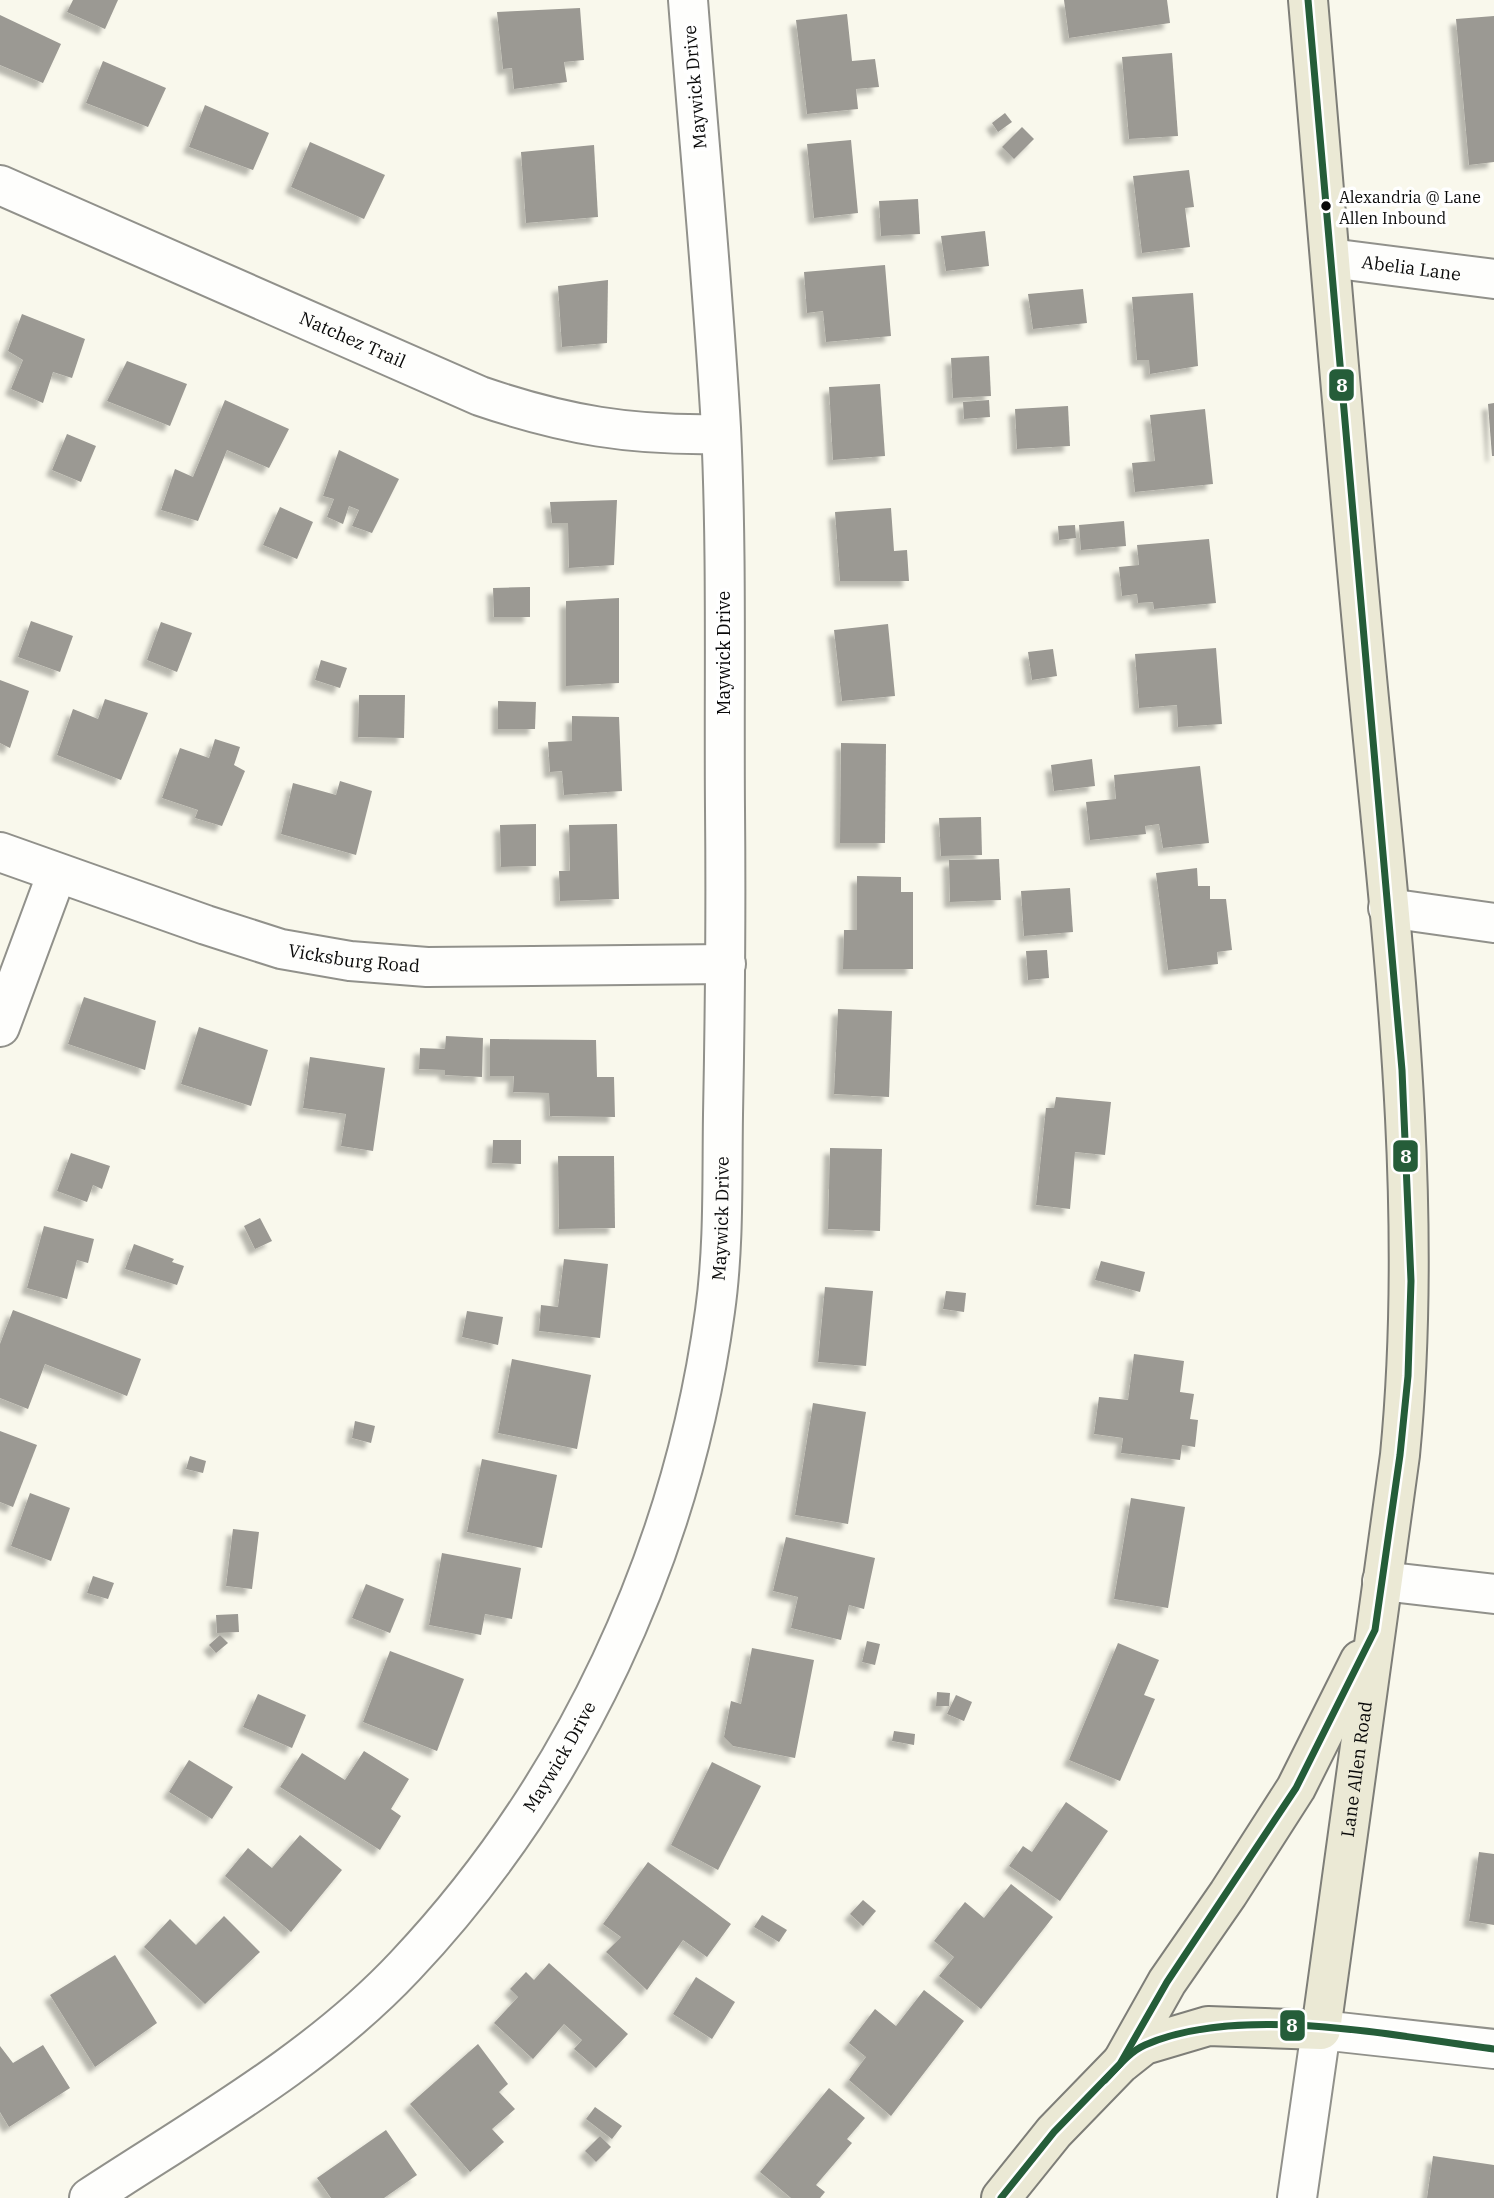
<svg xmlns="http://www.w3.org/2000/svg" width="1494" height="2198" font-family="'IBM Plex Serif',serif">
<defs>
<filter id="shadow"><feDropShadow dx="-6" dy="6" stdDeviation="2" flood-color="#0004"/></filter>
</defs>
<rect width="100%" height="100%" fill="#f9f8ec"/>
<g fill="#9b9993" filter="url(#shadow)">
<path d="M73,0H118L105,29L67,12Z"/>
<path d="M1064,0H1167L1170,23L1069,38Z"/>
<path d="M580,8L584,60L564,62L567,82L514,89L512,68L503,69L497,12Z"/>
<path d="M847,14L852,61L875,59L879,87L856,89L858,109L807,114L796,20Z"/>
<path d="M0,15L61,44L43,83L0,65Z"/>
<path d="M1494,16V162L1469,165L1456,19Z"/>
<path d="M1172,53L1178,136L1129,139L1122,57Z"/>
<path d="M103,61L166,88L148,127L86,103Z"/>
<path d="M205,105L269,133L253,170L189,147Z"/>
<path d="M1005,113L1012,122L998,132L992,123Z"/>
<path d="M1022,127L1034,139L1014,159L1002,147Z"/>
<path d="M851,140L858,213L814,218L807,144Z"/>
<path d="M310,142L385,175L364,219L291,187Z"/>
<path d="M594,145L598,217L526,223L521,152Z"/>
<path d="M1189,170L1194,207L1185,208L1190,247L1142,253L1133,176Z"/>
<path d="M918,199L920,234L881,236L879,201Z"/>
<path d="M985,231L989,266L946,271L941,236Z"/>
<path d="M885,265L891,336L826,342L823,311L807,313L804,272Z"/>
<path d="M608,280L607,343L562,347L558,286Z"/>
<path d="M1083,289L1087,323L1033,329L1028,294Z"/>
<path d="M1193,293L1198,366L1150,374L1149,360H1137L1132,297Z"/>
<path d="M22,314L85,339L72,378L53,372L43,403L11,389L23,360L8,351Z"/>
<path d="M989,356L991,396L953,398L951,358Z"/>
<path d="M127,361L187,384L170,426L107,401Z"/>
<path d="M880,384L885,456L833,460L829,387Z"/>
<path d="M225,400L289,429L269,468L227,450L198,521L161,510L175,469L193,477Z"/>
<path d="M989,400L990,417L964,419L963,402Z"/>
<path d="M1494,403V456H1492L1488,404Z"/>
<path d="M1068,406L1070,446L1017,449L1015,409Z"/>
<path d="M1205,409L1213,484L1135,492L1132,463L1155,461L1150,415Z"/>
<path d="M67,434L96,446L81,482L52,470Z"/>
<path d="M339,450L399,479L372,533L352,526L359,510L349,506L343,524L327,517L334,499L323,496Z"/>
<path d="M617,500L614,565L569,568L568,523H552L550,502Z"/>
<path d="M280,507L313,522L297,559L263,545Z"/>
<path d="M891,508L894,551L907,550L909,581H840L835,512Z"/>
<path d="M1124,521L1126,546L1081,550L1079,525Z"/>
<path d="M1075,525L1076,538L1059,540L1058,526Z"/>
<path d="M1209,539L1216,603L1154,609L1153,602L1138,603L1137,594L1122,596L1119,567L1139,565L1137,545Z"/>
<path d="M530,587V617H494L493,588Z"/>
<path d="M619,598V683L566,686V601Z"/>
<path d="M31,621L73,636L60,672L18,657Z"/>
<path d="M161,622L192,633L177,672L147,660Z"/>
<path d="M888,624L895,696L842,701L834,630Z"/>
<path d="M1216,648L1222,724L1178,727L1177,705L1139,708L1135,654Z"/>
<path d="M1053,649L1057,676L1032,680L1028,652Z"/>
<path d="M321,660L347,668L340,688L315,680Z"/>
<path d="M0,680L29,691L10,748L0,743Z"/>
<path d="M359,695H405L404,738L358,737Z"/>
<path d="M105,699L148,713L121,780L57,755L73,709L98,719Z"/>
<path d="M498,701L536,702L535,729H498Z"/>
<path d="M572,716L619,717L622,791L564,795L562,771L550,772L548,742L572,741Z"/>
<path d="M215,739L240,747L234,765L245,771L222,826L195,818L198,810L162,798L180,748L209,758Z"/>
<path d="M841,743L886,744L885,843H840Z"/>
<path d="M1092,759L1095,786L1054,791L1051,765Z"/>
<path d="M1200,766L1209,843L1163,848L1159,824L1145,826L1146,834L1090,840L1086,802L1116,799L1114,775Z"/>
<path d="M340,781L372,791L356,855L281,834L293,783L336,795Z"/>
<path d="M981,817L982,855L941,856L939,818Z"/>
<path d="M536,824V866L501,867L500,825Z"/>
<path d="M617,824L619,899L560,901L559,871H570L569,825Z"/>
<path d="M999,859L1001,900L950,902L949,860Z"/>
<path d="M1197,868L1198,886H1210V899H1226L1232,950L1217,952L1218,964L1168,970L1156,873Z"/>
<path d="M857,876L901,877V892H913V969H843L844,930H857Z"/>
<path d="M1070,888L1073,932L1024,936L1021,891Z"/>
<path d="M1047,950L1049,978L1028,980L1026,951Z"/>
<path d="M84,997L156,1021L145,1070L68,1044Z"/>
<path d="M838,1009L892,1011L889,1097L834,1094Z"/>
<path d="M199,1027L268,1050L251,1106L181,1084Z"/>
<path d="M446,1036L483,1038L482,1077L445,1075V1070L419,1069L420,1048L445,1049Z"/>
<path d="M490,1039L596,1040L597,1077H614L615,1117L550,1116L549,1093L513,1092L514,1076H490Z"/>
<path d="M310,1057L385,1068L373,1151L341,1146L346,1114L303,1108Z"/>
<path d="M1056,1097L1111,1102L1105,1155L1075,1152L1070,1209L1036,1205L1046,1108H1054Z"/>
<path d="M493,1140H521V1164L492,1163Z"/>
<path d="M830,1148L882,1149L880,1231L828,1229Z"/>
<path d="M71,1153L110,1166L102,1189L93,1185L87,1202L57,1191Z"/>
<path d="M558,1156H614L615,1228L559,1229Z"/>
<path d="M260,1218L272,1241L255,1249L244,1226Z"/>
<path d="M44,1226L94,1239L88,1263L77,1260L67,1299L27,1288Z"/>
<path d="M134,1244L174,1259L172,1262L184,1266L177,1285L125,1269Z"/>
<path d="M564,1259L608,1264L600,1338L539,1331L541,1305L558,1307Z"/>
<path d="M1101,1261L1145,1272L1140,1292L1095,1280Z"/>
<path d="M825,1287L873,1291L866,1366L818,1362Z"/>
<path d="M946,1291L966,1293L964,1312L943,1309Z"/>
<path d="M13,1310L141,1359L127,1396L45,1364L28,1409L0,1398V1344Z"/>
<path d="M467,1311L503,1317L498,1345L462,1337Z"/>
<path d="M1134,1354L1184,1361L1180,1392L1194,1394L1190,1419L1198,1420L1195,1447L1182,1445L1180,1460L1121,1453L1123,1438L1094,1434L1099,1397L1128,1400Z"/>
<path d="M512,1359L591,1375L577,1449L498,1433Z"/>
<path d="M813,1403L866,1412L848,1524L795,1515Z"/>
<path d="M355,1421L375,1426L371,1443L352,1438Z"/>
<path d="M0,1431L37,1445L13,1507L0,1502Z"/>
<path d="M190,1456L206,1461L203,1473L186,1469Z"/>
<path d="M482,1459L557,1475L542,1548L467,1532Z"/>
<path d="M30,1493L70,1508L51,1561L11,1546Z"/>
<path d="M1131,1498L1185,1507L1168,1608L1114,1599Z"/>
<path d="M233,1529L259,1532L252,1589L226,1586Z"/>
<path d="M786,1537L875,1558L864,1609L849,1605L841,1640L791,1628L798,1597L773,1591Z"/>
<path d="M442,1553L521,1568L512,1619L485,1614L481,1635L429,1625Z"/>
<path d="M93,1576L114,1583L108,1599L87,1593Z"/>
<path d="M366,1584L404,1599L390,1633L352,1618Z"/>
<path d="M238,1614L239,1632L217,1633L216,1615Z"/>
<path d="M220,1635L228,1643L216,1653L209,1645Z"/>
<path d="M867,1641L880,1644L875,1665L862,1662Z"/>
<path d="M1118,1643L1159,1660L1144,1695L1155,1699L1120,1781L1069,1760Z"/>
<path d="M752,1648L814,1660L795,1758L733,1746L724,1737L731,1701L741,1704Z"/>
<path d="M390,1651L464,1679L437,1751L363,1722Z"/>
<path d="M937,1692L950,1693L949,1706H936Z"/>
<path d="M258,1694L306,1715L292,1748L243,1727Z"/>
<path d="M956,1695L972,1702L964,1721L947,1714Z"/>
<path d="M894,1731L915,1734L914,1745L892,1741Z"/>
<path d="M364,1751L409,1779L391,1809L401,1816L380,1850L280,1787L302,1753L345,1780Z"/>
<path d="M189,1760L233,1787L212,1819L169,1792Z"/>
<path d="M712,1762L761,1786L718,1870L671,1845Z"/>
<path d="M1066,1802L1108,1831L1060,1901L1009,1866L1023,1846L1032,1852Z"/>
<path d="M300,1835L342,1870L291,1932L225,1876L248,1848L272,1868Z"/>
<path d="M1479,1852L1494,1854V1925L1469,1921Z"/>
<path d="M648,1862L731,1924L707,1957L683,1940L647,1990L606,1952L621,1937L603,1924Z"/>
<path d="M1011,1884L1053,1917L981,2009L939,1976L954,1957L934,1941L965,1902L984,1918Z"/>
<path d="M863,1900L876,1911L863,1926L850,1914Z"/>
<path d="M762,1915L787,1930L779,1942L754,1927Z"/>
<path d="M224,1916L260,1952L205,2004L144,1947L170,1919L196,1945Z"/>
<path d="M115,1955L157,2023L95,2067L50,1995Z"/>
<path d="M549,1963L628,2034L596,2068L574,2049L582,2040L564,2024L533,2059L494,2023L518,1997L510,1989L526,1972L534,1980Z"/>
<path d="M696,1977L735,2002L712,2039L673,2014Z"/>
<path d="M924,1990L964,2021L891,2116L849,2080L866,2057L849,2043L875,2009L896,2026Z"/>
<path d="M478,2044L508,2084L499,2092L515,2109L492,2129L504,2142L470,2172L410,2104Z"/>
<path d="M43,2045L70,2088L9,2127L0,2112V2046L13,2063Z"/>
<path d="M829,2088L865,2118L847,2139L852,2143L816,2185L825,2192L820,2198H791L760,2172Z"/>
<path d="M595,2107L622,2126L612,2139L586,2119Z"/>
<path d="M386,2130L417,2175L384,2198H331L317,2178Z"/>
<path d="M600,2136L611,2147L596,2162L585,2151Z"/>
<path d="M1433,2156L1494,2165V2198H1427Z"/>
</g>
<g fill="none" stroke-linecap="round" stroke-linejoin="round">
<g stroke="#91918b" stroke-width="42">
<g id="minor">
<path id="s1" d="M0,185L480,396C565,425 631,436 721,434"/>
<path id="s2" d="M1330,258L1494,279"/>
<path id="s3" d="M0,852L206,925L281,949L350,961L427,967L726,964"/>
<path d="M1388,908L1494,923"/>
<path d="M0,1027L57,873"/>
<path d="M1382,1581L1494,1594"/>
<path id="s4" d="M89,2198C197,2127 316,2061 405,1966C573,1788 682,1554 715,1311C724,1247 722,1180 723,1115C725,1013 726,911 725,809C724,682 727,555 721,428C713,285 699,143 688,0"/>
<path d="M1297,2198L1321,2030L1494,2049"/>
</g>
</g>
<g stroke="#7e7e78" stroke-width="42">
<g id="major">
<path d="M1122,2062L1167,1982L1228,1894L1296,1788L1360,1660"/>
<path id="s5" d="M1001,2198L1054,2132L1120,2064L1144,2045L1208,2026L1321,2030L1400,1455C1424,1207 1394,956 1370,709C1347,473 1328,236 1308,0"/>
</g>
</g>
<use href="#minor" stroke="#fefefc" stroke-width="38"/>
<use href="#major" stroke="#ebe9d5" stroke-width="38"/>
<g stroke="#fff" stroke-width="12">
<g id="bus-1">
<path d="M1105,2080C1117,2068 1129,2052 1145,2045C1240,2003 1393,2036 1494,2049"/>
<path d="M1001,2198L1054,2132L1120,2064L1167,1982L1296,1788L1375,1630L1400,1455L1408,1376L1411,1281L1402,1070L1308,0"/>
</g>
</g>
<use href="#bus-1" stroke="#255d39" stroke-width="7"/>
</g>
<circle fill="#090909" stroke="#fff" stroke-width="2.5" cx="1326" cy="206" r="6"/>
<g text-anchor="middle" stroke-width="7" stroke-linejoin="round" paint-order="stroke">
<g font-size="16" fill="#090909" stroke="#fff" text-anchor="start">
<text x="1339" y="203">Alexandria @ Lane<tspan x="1339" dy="21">Allen Inbound</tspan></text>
</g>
<g font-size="18" fill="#090909" stroke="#fff">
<text transform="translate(695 87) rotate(-95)" y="6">Maywick Drive</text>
<text dy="6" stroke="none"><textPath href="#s2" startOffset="82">Abelia Lane</textPath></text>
<text dy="6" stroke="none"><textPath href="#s1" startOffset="385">Natchez Trail</textPath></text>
<text transform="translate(724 653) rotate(-90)" y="6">Maywick Drive</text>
<text dy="6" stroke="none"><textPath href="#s3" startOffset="371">Vicksburg Road</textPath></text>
<text dy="6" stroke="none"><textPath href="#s4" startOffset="1222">Maywick Drive</textPath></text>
<text dy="6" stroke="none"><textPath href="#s4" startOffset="654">Maywick Drive</textPath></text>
<text dy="6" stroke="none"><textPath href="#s5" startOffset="653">Lane Allen Road</textPath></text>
</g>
</g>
<g stroke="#fff" stroke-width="2.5">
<rect x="1328" y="368" width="27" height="34" rx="7" fill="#255d39"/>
<rect x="1392" y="1139" width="27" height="34" rx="7" fill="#255d39"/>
<rect x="1279" y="2009" width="27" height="33" rx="7" fill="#255d39"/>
</g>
<g font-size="19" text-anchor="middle" font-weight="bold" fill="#fff">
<text x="1342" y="392">8</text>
<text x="1406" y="1163">8</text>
<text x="1292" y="2032">8</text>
</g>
</svg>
